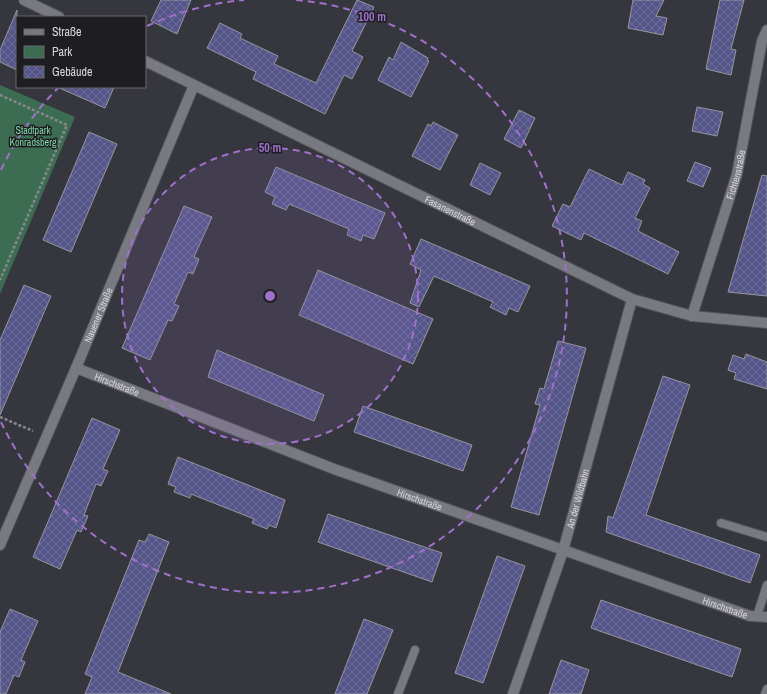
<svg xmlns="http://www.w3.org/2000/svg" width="767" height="694" font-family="'Archivo Narrow',sans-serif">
<defs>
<pattern id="building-cross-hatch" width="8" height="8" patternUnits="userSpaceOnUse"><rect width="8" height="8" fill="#555589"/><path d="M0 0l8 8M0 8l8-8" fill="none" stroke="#6d6d99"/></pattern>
</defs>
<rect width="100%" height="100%" fill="#36363e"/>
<path fill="#3c6c51" d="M0,85L75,117L0,294Z"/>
<g fill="url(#building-cross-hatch)" stroke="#95969f">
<path d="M161,0H191L177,34L151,21Z"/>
<path d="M357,0L374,7L352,51L363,57L352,79L344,75L325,114L253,79L256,72L207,48L220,23L242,34L240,38L278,56L274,64L316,83Z"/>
<path d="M633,0H664L656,16L667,18L663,35L628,28Z"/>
<path d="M720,0H744L731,49L736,50L731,75L706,69Z"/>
<path d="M17,10V70L0,62V50Z"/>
<path d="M401,42L428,58L427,60L429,61L411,97L378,80L389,57L393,60Z"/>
<path d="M57,87H114L105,108Z"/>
<path d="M697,107L723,112L717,136L692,131Z"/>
<path d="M519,110L535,118L521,148L504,139Z"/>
<path d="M433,122L458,135L440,170L412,156L428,124L431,126Z"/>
<path d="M89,132L117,144L71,252L43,240Z"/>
<path d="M695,162L711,168L703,187L687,181Z"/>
<path d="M480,163L501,173L490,195L470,185Z"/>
<path d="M276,167L385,213L374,239L363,235L361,241L347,235L349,229L289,204L286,210L272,204L275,197L265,192Z"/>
<path d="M589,169L622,185L628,172L645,180L643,184L650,188L635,218L642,221L638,231L679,252L668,274L584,233L581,240L552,226L563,204L570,207Z"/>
<path d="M762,175L767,176V296L728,292Z"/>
<path d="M184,206L212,217L194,257L199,259L193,274L188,272L174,304L179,306L172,321L168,320L150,360L122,348Z"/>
<path d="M421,239L530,286L518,312L509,308L506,315L490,307L493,302L434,276L419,307L410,303L421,270L410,264Z"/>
<path d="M318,270L433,319L413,364L299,315Z"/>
<path d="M24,285L51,296L0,415V340Z"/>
<path d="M558,341L586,348L539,515L511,507L540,405L535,404L540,388L544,389Z"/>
<path d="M217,350L324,395L314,421L208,377Z"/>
<path d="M746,354L767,362V389L734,379L736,373L728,370L733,355L744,359Z"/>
<path d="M663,376L690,385L646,515L760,555L750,583L606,532L608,516L613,518Z"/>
<path d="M363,406L472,445L463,471L354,432Z"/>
<path d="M92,418L120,430L103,469L108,471L101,486L96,484L84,515L88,516L81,532L77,530L60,569L33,557Z"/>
<path d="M178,457L285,500L276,528L269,525L267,529L252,523L254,519L191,494L190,498L174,492L176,487L168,484Z"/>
<path d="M328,514L442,553L432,582L318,542Z"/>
<path d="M149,534L169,542L118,672L171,694H85L92,677L85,674L139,540L145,542Z"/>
<path d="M497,556L525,566L483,683L455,673Z"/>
<path d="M601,600L741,649L732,677L591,628Z"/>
<path d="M10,609L38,621L21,660L25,662L19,677L14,675L6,694H0V632Z"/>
<path d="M364,619L393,630L367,694H335Z"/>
<path d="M561,660L589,670L581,694H549Z"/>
</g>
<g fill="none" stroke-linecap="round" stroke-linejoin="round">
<g stroke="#515258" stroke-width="10">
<g id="service">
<path d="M721,523L767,537"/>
<path d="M757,616L767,585"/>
<path d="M398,694L415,650"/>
<path d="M765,694L767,689"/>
</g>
</g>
<g stroke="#515258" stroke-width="12">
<g id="minor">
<path d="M24,0L59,17"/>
<path id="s1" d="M145,61L632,299L692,316L767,323"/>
<path id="s2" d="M692,316L737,174L762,41L767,30"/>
<path id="s3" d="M76,368L334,469L750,616L767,617"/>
<path id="s4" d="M0,545L76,368L194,85"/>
<path id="s5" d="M513,694L563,551L632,299"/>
</g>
</g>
<g stroke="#88898f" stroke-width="2.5" stroke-dasharray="3 2" stroke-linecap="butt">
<path d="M0,95L67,125L0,280"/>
<path d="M0,417L33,431"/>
</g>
<use href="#service" stroke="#797982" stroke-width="8"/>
<use href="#minor" stroke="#797982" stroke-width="10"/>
</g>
<circle cx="270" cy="296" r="148" fill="#a071cb" fill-opacity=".12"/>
<g fill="none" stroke="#a071cb" stroke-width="2" stroke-dasharray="7 5">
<circle cx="270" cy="296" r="148"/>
<path d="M1 170A297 297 0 0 1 58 88M147 26A297 297 0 0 1 244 0M296 0A297 297 0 1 1 1 422"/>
</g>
<g text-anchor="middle" stroke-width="3" stroke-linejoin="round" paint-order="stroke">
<g font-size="10" fill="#7ed7a5" stroke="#1e1e22">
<text x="33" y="134">Stadtpark<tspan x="33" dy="12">Konradsberg</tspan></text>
</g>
<g font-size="10" fill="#d7d8dc" stroke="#1e1e22">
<text dy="4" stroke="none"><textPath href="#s2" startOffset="148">Fichtenstraße</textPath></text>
<text dy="4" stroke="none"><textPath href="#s1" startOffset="340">Fasanenstraße</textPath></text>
<text dy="4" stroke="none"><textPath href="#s4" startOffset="250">Nauener Straße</textPath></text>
<text dy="4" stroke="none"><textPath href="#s3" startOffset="44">Hirschstraße</textPath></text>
<text dy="4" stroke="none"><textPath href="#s5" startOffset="206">An der Wildbahn</textPath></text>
<text dy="4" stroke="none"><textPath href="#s3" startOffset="368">Hirschstraße</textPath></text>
<text dy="4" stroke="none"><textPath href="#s3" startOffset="692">Hirschstraße</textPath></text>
</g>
</g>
<circle cx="270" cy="296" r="6" fill="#a071cb" stroke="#1e1e22" stroke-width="2"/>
<g font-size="12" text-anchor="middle" font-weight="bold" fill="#a071cb" stroke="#1e1e22" stroke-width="3" stroke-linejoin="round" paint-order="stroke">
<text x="372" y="21">100 m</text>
<text x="270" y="152">50 m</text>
</g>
<rect x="16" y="16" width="130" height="72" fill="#1e1e22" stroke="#68686c"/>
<rect x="24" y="29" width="20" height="6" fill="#797982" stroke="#68686c"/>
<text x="52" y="36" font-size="12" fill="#d7d8dc">Straße</text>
<rect x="24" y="46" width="20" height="12" fill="#3c6c51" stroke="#68686c"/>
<text x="52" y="56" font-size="12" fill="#d7d8dc">Park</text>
<rect x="24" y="66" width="20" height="12" fill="url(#building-cross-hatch)" stroke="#68686c"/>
<text x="52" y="76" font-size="12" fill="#d7d8dc">Gebäude</text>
</svg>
